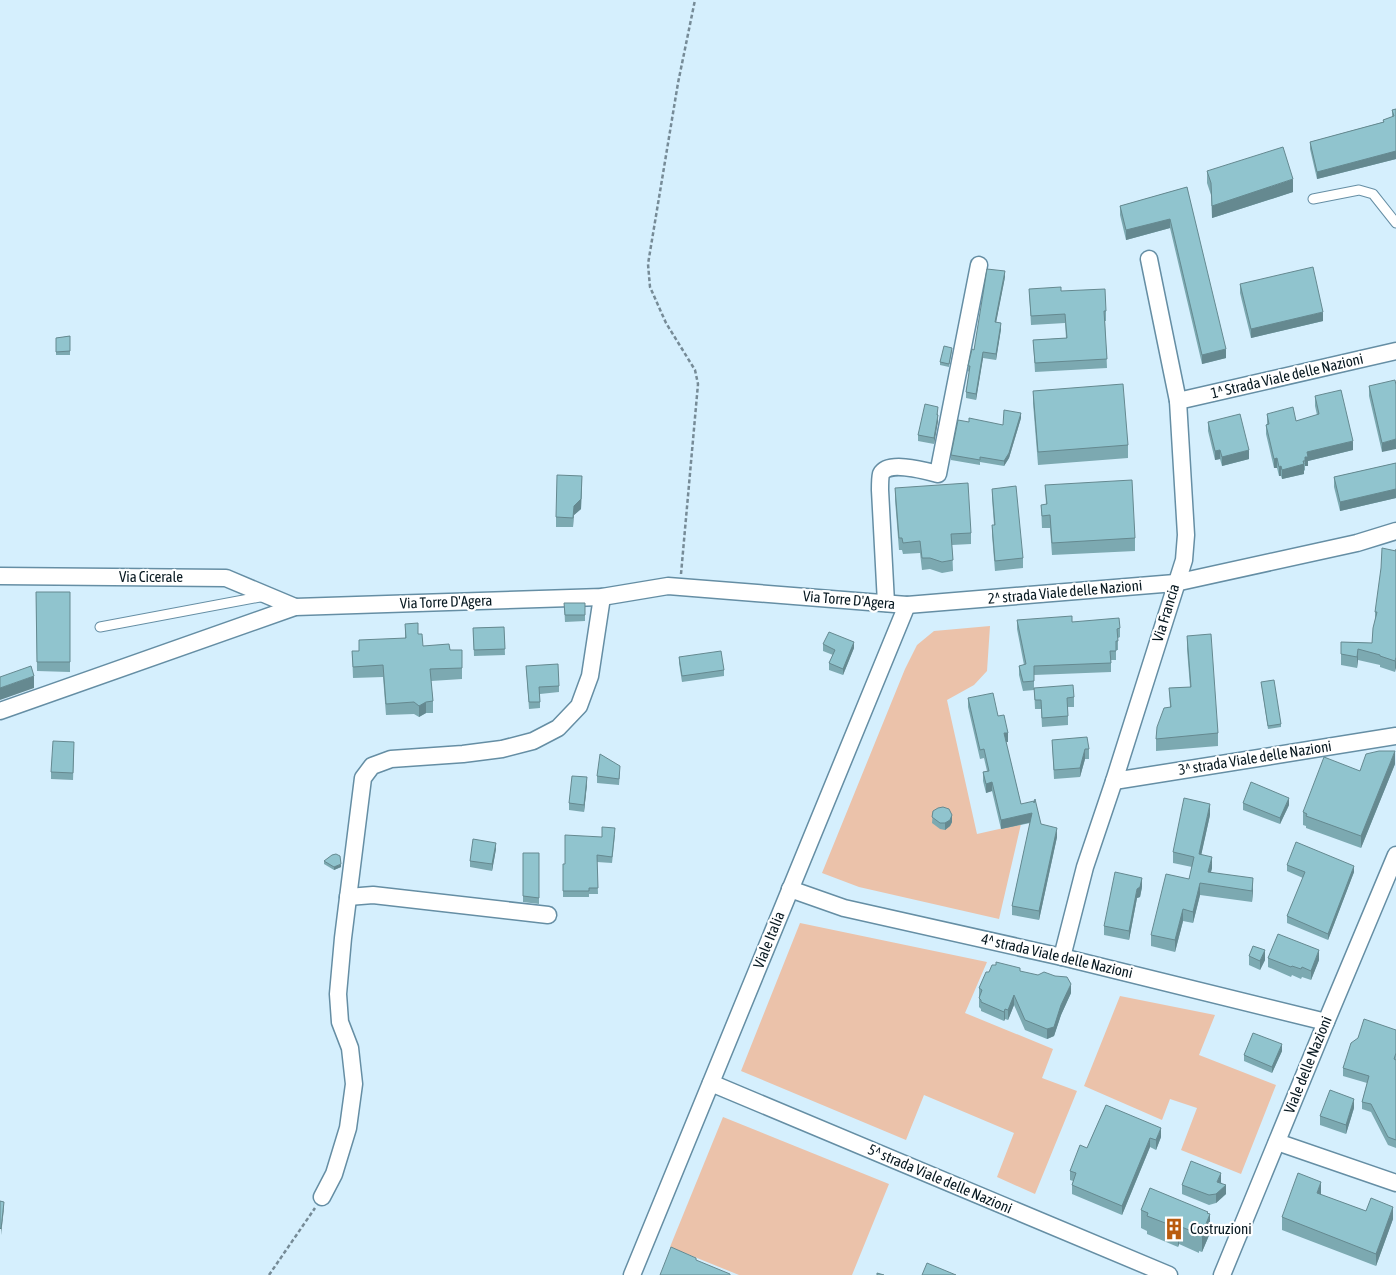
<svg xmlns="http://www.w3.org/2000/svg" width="1396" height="1275" font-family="'Asap Condensed',sans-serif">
<rect width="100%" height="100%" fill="#d5effd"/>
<g fill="#ebc2aa">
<path d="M990,626L987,671L974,685L947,700L977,834L1021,824L999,919L859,887L822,873L905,669L917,645L934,631Z"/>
<path d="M800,923L987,962L965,1013L1053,1049L1042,1078L1077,1091L1035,1194L997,1177L1014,1133L924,1095L906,1140L741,1071Z"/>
<path d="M1120,996L1215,1015L1199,1055L1276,1085L1241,1174L1181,1150L1197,1108L1170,1099L1162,1120L1084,1086Z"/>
<path d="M723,1117L889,1184L852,1275H739L670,1247Z"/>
</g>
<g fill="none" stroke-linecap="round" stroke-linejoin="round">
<g stroke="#658ea4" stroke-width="11">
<g id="service">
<path d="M1313,199L1359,190L1373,194L1396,223"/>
<path d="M100,627L265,596"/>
</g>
</g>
<g stroke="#658ea4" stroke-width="19">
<g id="minor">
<path d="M1178,401L1396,351"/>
<path d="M0,576L226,578L295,607"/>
<path d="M886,603L880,490C880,485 880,478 881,474C888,460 926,471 938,474L979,265"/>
<path d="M0,711L295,607L602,597L668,586L907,605L1175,583L1357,543L1396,531"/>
<path d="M1114,781L1396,736"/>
<path d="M790,889L844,908L1062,957L1326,1022"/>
<path d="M348,897L373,895L548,915"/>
<path d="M1062,957L1085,867L1114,781L1184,560L1186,535L1178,401L1149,259"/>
<path d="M711,1083L1169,1275"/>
<path d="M1277,1142L1396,1183"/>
<path d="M322,1197L334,1174L348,1128L354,1084L350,1048L340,1022L338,994L343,938L363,778L372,766L391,759L463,754L502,749L533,741L558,728L579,706L590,676L602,597"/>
<path d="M632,1275L907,605"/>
<path d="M1222,1275L1326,1022L1396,855"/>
</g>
</g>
<g stroke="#768b97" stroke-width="2.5" stroke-dasharray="4 2.5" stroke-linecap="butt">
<path d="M681,574L698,384L695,370L666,323L650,287L648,264L678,83L695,0"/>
<path d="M269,1275L315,1208"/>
</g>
<use href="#service" stroke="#fff" stroke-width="9"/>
<use href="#minor" stroke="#fff" stroke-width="16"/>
</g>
<g fill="#7ca9b1">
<path d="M1396,109V159L1317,179L1310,149V142L1383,122V120L1392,117V110Z"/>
<path d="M1207,171L1293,192L1212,218L1211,195L1207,183Z"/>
<path d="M1187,187L1226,358L1202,364L1170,228L1126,240L1120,215V206Z"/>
<path d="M1005,277L996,322L1001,329L996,360L983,358L976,400L966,398V392L969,372L968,371V366L974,350Z"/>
<path d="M1240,284L1323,321L1251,338L1240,293Z"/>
<path d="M1029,289L1061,291L1106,311V321H1105L1107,368L1035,372L1033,340L1066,338L1065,323L1031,325Z"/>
<path d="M70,336V355H56V338Z"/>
<path d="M952,351L949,367L940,365V362Z"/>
<path d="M1396,385L1382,452L1369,396V386Z"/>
<path d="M1033,391L1128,445V458L1038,465L1033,403Z"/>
<path d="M1315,396L1353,450L1308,461V466H1305V470L1304,471V474L1282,479L1281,476H1279L1277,468H1274L1266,434V425L1267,424V414L1296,421L1317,415L1315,406Z"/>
<path d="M938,413V421L934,444L918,441V435Z"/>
<path d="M1021,418L1009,458L1004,466L980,462V465L951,460V455L969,422L1003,425Z"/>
<path d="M1208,422L1249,459L1222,466L1220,459L1215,460L1208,431Z"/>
<path d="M1396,463V498L1340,511L1334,487V477Z"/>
<path d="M582,485L581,509L574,515L573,527H556V517Z"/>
<path d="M1045,485L1135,538V551L1052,555L1050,528H1042L1041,505H1046Z"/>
<path d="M895,488L971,533V544L952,545L953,571L942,573L930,569L922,570L920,553L903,554L902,550H899L895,500Z"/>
<path d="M992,489L1023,558V568L995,571L992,535V525H994L992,498Z"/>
<path d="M1396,551L1395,672L1380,667V665L1358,660L1357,668L1341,665V642L1372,643L1375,620V612Z"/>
<path d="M36,592H70V672L37,671Z"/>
<path d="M564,603H585V621L565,622Z"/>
<path d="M1017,620L1072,622L1120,628V637L1118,638V650H1116V660H1111V672L1034,675V690L1023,691L1019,675V666L1024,665L1017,629Z"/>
<path d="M405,624L418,634L423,646L450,650L462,668V679L431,681L433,701V713H426L419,717L414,714L386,715L383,677L353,678L352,651H359L405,638Z"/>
<path d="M504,627L505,655L474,656L473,628Z"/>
<path d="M1187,636L1218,733V746L1156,751V739L1170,707L1169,688L1190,687L1187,649Z"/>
<path d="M823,644L854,648L843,675L829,670V663L833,655L823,651Z"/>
<path d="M679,657L724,670V676L682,682L679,663Z"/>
<path d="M526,666L559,686V692L540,694V708L529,709Z"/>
<path d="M1261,682L1281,724V727L1268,729Z"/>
<path d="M1034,688L1074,697V707H1068V725L1042,727L1041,709H1035Z"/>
<path d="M968,698L998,716L1008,742H1006L1021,804L1041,824L1057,837L1039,920L1012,915V906L1030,823L1001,829L992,791L986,793L983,781V772L987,771L984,758L980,759L968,707Z"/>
<path d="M1052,740L1089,749V759H1085L1080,777L1054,779Z"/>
<path d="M74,749L73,780L51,779V772Z"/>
<path d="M1395,764L1361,848L1306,828V826L1303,825V812L1360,771Z"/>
<path d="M620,772L619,785L597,783V776Z"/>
<path d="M587,784L584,812L569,810V803Z"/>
<path d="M1243,803L1289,805L1280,824L1243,810Z"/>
<path d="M933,811L952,822L950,826L945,830L940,829L932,823Z"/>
<path d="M1210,815L1201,855L1212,868L1211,872L1253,890L1252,902L1200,895L1193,923L1183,921L1175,952L1151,946V935L1189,879L1192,867L1173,863V852Z"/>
<path d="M615,835L612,863L597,862L598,894H589V897H563V864H565L602,837Z"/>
<path d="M496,849L492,871L470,867V861Z"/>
<path d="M523,853H539V904L523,902Z"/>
<path d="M324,861L341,867L334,870L324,864Z"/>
<path d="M1287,865L1354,872L1328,940L1287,923V916L1303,878L1287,871Z"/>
<path d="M1142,887L1140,897L1137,898L1129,940L1104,935V926Z"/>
<path d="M1249,956L1265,960L1260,970L1249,965Z"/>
<path d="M1268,958L1319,960L1311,980L1302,977L1301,979L1292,975L1291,977L1268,967Z"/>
<path d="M1020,971L1071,993L1061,1015L1054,1036L1047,1039L1025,1030L1014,1005L1008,1020L1005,1019L1004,1021L981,1011V1009L979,1007V988L989,972Z"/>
<path d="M1396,1030V1148L1388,1145L1371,1112L1362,1109V1102L1367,1083L1343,1076V1068Z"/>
<path d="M1282,1051L1272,1073L1244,1061V1055Z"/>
<path d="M1106,1105L1161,1137L1156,1150L1150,1147L1122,1215L1072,1194V1185L1073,1181L1070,1180V1171L1087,1148Z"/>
<path d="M1354,1108L1346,1134L1320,1125V1116Z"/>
<path d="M1221,1182L1226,1194L1216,1203L1209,1205L1182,1194V1185Z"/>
<path d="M1321,1195L1366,1211L1393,1219L1376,1266L1282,1230V1217Z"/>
<path d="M1141,1210L1208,1213L1210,1233L1202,1252L1199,1251V1253L1179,1244L1178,1247L1147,1234V1231L1141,1228Z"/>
</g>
<g fill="#658990">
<path d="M1396,151V159L1317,179V172Z"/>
<path d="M1293,179V192L1212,218V206Z"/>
<path d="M1170,219V228L1126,240V230Z"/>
<path d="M1005,271V277L995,328V322Z"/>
<path d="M1323,312V321L1251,338V329Z"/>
<path d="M1001,323V329L996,360V354Z"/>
<path d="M1226,349V358L1202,364V355Z"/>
<path d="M983,352V358L976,400V394Z"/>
<path d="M1021,413V418L1009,458L1004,466V461Z"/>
<path d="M938,415V421L934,444V438Z"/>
<path d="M1396,439V449L1382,452V443Z"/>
<path d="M1353,441V450L1308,461V466H1305V457L1307,452Z"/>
<path d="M1220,450V459L1215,460V451Z"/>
<path d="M1249,450V459L1222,466V457Z"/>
<path d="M1277,458V468H1274V459Z"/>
<path d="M1304,464V474L1282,479V470Z"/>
<path d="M1281,466V476H1279V467Z"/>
<path d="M582,476L581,509L574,515L573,527L574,506Z"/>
<path d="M1396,489V498L1340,511V502Z"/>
<path d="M854,642V648L843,675V669Z"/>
<path d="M1358,649V660L1357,668V657Z"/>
<path d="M1396,657V668L1395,672V661Z"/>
<path d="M34,676V688L0,700V688Z"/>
<path d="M426,702V713L419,717V706Z"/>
<rect x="1004" y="733" width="4" height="9"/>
<path d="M1085,749V759L1080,777V768Z"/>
<path d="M1395,751V764L1361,848V836Z"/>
<path d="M587,777V784L584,812V805Z"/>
<path d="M992,782V791L986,793V784Z"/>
<path d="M1289,798V805L1280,824V818Z"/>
<path d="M1210,804V815L1199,865V854Z"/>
<path d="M1032,813V822L1001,829V820Z"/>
<path d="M952,815V822L950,826L945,830V823Z"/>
<path d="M1057,828V837L1039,920V911Z"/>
<path d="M496,843V849L492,871V864Z"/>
<path d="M1212,857V868L1208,883V872Z"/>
<path d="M341,864V867L334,870V867Z"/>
<path d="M1354,866V872L1328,940V934Z"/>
<path d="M1142,878V887L1140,897L1137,898L1129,940V931L1137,889Z"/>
<path d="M1253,878V890L1252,902V891Z"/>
<path d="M1200,883V895L1193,923V912Z"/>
<path d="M1183,909V921L1175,952V940Z"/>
<path d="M1265,950V960L1260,970V961Z"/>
<path d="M1319,950V960L1311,980V971Z"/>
<path d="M1071,984V993L1061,1015L1054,1036L1047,1039V1029L1061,1005Z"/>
<path d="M1014,995V1005L1008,1020V1010Z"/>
<path d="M1005,1009V1019L1004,1021V1012Z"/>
<path d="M1282,1044V1051L1272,1073V1067Z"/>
<path d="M1354,1099V1108L1346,1134V1125Z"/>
<path d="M1161,1128V1137L1156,1150V1140Z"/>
<path d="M1150,1138V1147L1122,1215V1206Z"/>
<path d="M1221,1173V1182L1217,1191V1182Z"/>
<path d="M1321,1182V1194L1317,1206V1193Z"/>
<path d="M1226,1185V1194L1216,1203V1194Z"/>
<path d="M4,1202V1208L1,1235V1229Z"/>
<path d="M1393,1207V1219L1376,1266V1254Z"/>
<path d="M1208,1212V1218L1210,1214V1233L1202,1252V1234Z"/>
<path d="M1179,1226V1244L1178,1247V1228Z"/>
</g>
<g fill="#90c4ce" stroke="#658990">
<path d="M1396,109V151L1317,172L1310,142L1384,122L1383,120L1394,116L1392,110Z"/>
<path d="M1283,147L1293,179L1212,206L1211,183L1207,171Z"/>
<path d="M1187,187L1226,349L1202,355L1170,219L1126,230L1120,206Z"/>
<path d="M1313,267L1323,312L1251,329L1240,284Z"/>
<path d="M987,269L1005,271L995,322L1001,323L996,354L983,352L976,394L966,392L970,366H968L972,349L974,350Z"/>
<path d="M1061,287V291L1105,289L1106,311H1104L1107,359L1035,363L1033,340L1067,338L1065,314L1031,316L1029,289Z"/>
<path d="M70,336V351L56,352V338Z"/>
<path d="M944,346L952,348L949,364L940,362Z"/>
<path d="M1395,380L1396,385V439L1382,443L1369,386Z"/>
<path d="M1123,384L1128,445L1038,452L1033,391Z"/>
<path d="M1341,390L1353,441L1307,452L1308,457H1305V461H1303L1304,464L1282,470L1281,466L1279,467L1277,458L1274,459L1266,425L1269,424L1267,414L1293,407L1296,421L1319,414L1315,396Z"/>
<path d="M925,404L938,407L937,415H938L934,438L918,435Z"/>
<path d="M1004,410L1021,413L1009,453L1004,461L980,457V460L951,455L958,420L969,422V418L1003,425Z"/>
<path d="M1240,414L1249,450L1222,457L1220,450L1215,451L1208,422Z"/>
<path d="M1396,463V489L1340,502L1334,477Z"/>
<path d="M557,475L582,476L581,499L574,506L573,518L556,517Z"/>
<path d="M1132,480L1135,538L1052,543L1050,515L1042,516L1041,505L1047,504L1045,485Z"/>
<path d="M968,483L971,533L951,534L953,560L942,562L930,558H922L920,541L903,543L902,538H899L895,488Z"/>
<path d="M1016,486L1023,558L995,561L992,525H995L992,489Z"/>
<path d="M1382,548L1396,551V549V657L1395,661L1380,656V655L1358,649L1357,657L1341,654V642L1372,643L1373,628L1377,612H1375L1381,568Z"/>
<path d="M36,592H70V662H37Z"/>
<path d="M564,603H585V615H565Z"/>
<path d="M1072,616V622L1119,618L1120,628L1117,629L1118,641H1116V651H1110L1111,663L1034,666V681L1023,682L1019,666L1026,664L1017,620Z"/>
<path d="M418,623V634H422L423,646L449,644L450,650H462V668L430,669L433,701L426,702L419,706L414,702L386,704L383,665L353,667L352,651H359V640L406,638L405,624Z"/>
<path d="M504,627L505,649L474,650L473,628Z"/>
<path d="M829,632L854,642L843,669L829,663L835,650L823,644Z"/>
<path d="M1211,634L1218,733L1156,739L1157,727L1164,708L1171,707L1169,688L1191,687L1187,636Z"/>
<path d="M721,651L724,670L682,676L679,657Z"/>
<path d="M558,664L559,686L539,687L540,702H529L526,666Z"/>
<path d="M31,666L34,676L0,688V677Z"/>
<path d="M1274,680L1281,724L1268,726L1261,682Z"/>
<path d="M1073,685L1074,697L1067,698L1068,716L1042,718L1041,700H1035L1034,688Z"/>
<path d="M993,693L998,716L1004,715L1008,733H1004L1021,804L1034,801V803L1035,799L1041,824L1057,828L1039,911L1012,906L1032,813L1001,820L992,782L986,784L983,772L989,771L984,749L980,750L968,698Z"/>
<path d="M1087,737L1089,749H1085L1080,768L1054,770L1052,740Z"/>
<path d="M53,741L74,742L73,773L51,772Z"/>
<path d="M1379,751H1395L1361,836L1306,816L1307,814L1303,812L1324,757L1360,771L1366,754Z"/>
<path d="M600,754L620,766L619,779L597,776Z"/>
<path d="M572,776L587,777L584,805L569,803Z"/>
<path d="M1251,782L1289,798L1280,818L1243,803Z"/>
<path d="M1184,798L1210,804L1199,854L1212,857L1208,872L1253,878L1252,891L1200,883L1193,912L1183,909L1175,940L1151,935L1166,874L1189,879L1194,857L1173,852Z"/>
<path d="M943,807L949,809L952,815L950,820L945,823H940L932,817L933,811L938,808Z"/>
<path d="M602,827L615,828L612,857L597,855L598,888H589V891H563V864H565V835L602,837Z"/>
<path d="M473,839L496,843L492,864L470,861Z"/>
<path d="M1296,842L1354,866L1328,934L1287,916L1305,872L1287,865Z"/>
<path d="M523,853H539V898L523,896Z"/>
<path d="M336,854L340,856L341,864L334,867L324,861L332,855Z"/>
<path d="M1115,872L1142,878L1140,887L1137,889L1129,931L1104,926Z"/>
<path d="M1278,934L1319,950L1311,971L1302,967L1301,969L1292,966L1291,967L1268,958Z"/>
<path d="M1253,946L1265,950L1260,961L1249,956Z"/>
<path d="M996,962L1020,968V971L1038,975L1044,972L1055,976L1067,977L1071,984L1061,1005L1054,1027L1047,1029L1025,1020L1014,995L1008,1010L1005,1009L1004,1012L981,1002V1000L979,998L982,990L979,988L986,972H989L992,965H996Z"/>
<path d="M1364,1019L1396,1030V1053L1394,1059L1396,1060V1140L1388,1137L1371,1104L1362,1102L1369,1076L1343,1068L1351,1043L1358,1038Z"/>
<path d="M1253,1033L1282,1044L1272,1067L1244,1055Z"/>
<path d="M1330,1090L1354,1099L1346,1125L1320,1116Z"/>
<path d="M1106,1105L1161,1128L1156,1140L1150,1138L1122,1206L1072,1185L1076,1173L1070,1171L1080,1145L1087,1148Z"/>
<path d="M1191,1161L1221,1173L1217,1182L1226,1185L1216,1194L1209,1195L1182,1185Z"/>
<path d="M1298,1173L1321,1182L1317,1193L1366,1211L1371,1198L1393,1207L1376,1254L1282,1217Z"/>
<path d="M1150,1188L1208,1212L1207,1213L1210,1214L1202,1234L1199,1233V1234L1179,1226L1178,1228L1147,1216L1148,1213L1141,1210Z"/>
<path d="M0,1201L4,1202L1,1229L0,1228Z"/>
<path d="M671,1247L696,1258V1260L730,1274V1275H660Z"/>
<path d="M927,1263L956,1275H922Z"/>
<path d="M877,1273L884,1275H877Z"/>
</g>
<defs>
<g id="building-bare" transform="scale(1.725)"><path d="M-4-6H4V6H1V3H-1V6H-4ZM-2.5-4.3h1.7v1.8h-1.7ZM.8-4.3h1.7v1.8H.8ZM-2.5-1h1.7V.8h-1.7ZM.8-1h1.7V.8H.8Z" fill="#b95b0d" stroke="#fff" stroke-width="2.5" paint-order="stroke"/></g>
</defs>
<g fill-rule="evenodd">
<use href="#building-bare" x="1174" y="1229"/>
</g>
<g text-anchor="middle" stroke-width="4.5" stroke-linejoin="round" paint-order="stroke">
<g font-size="15" fill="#081921" stroke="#fff">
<text transform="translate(1287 376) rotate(-13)" y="5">1^ Strada Viale delle Nazioni</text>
<text x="151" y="582">Via Cicerale</text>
<text transform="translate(1065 592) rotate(-5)" y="5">2^ strada Viale delle Nazioni</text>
<text transform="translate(849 600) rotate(5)" y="5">Via Torre D'Agera</text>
<text transform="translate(446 602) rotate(-2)" y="5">Via Torre D'Agera</text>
<text transform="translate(1166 613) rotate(-73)" y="5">Via Francia</text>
<text transform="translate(1255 758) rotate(-9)" y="5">3^ strada Viale delle Nazioni</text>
<text transform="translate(769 940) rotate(-68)" y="5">Viale Italia</text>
<text transform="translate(1057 956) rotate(13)" y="5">4^ strada Viale delle Nazioni</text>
<text transform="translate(1308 1065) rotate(-68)" y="5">Viale delle Nazioni</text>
<text transform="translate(940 1179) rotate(23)" y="5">5^ strada Viale delle Nazioni</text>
</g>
<g font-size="15" fill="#081921" stroke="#fff" text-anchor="start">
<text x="1190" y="1234">Costruzioni</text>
</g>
</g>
</svg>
